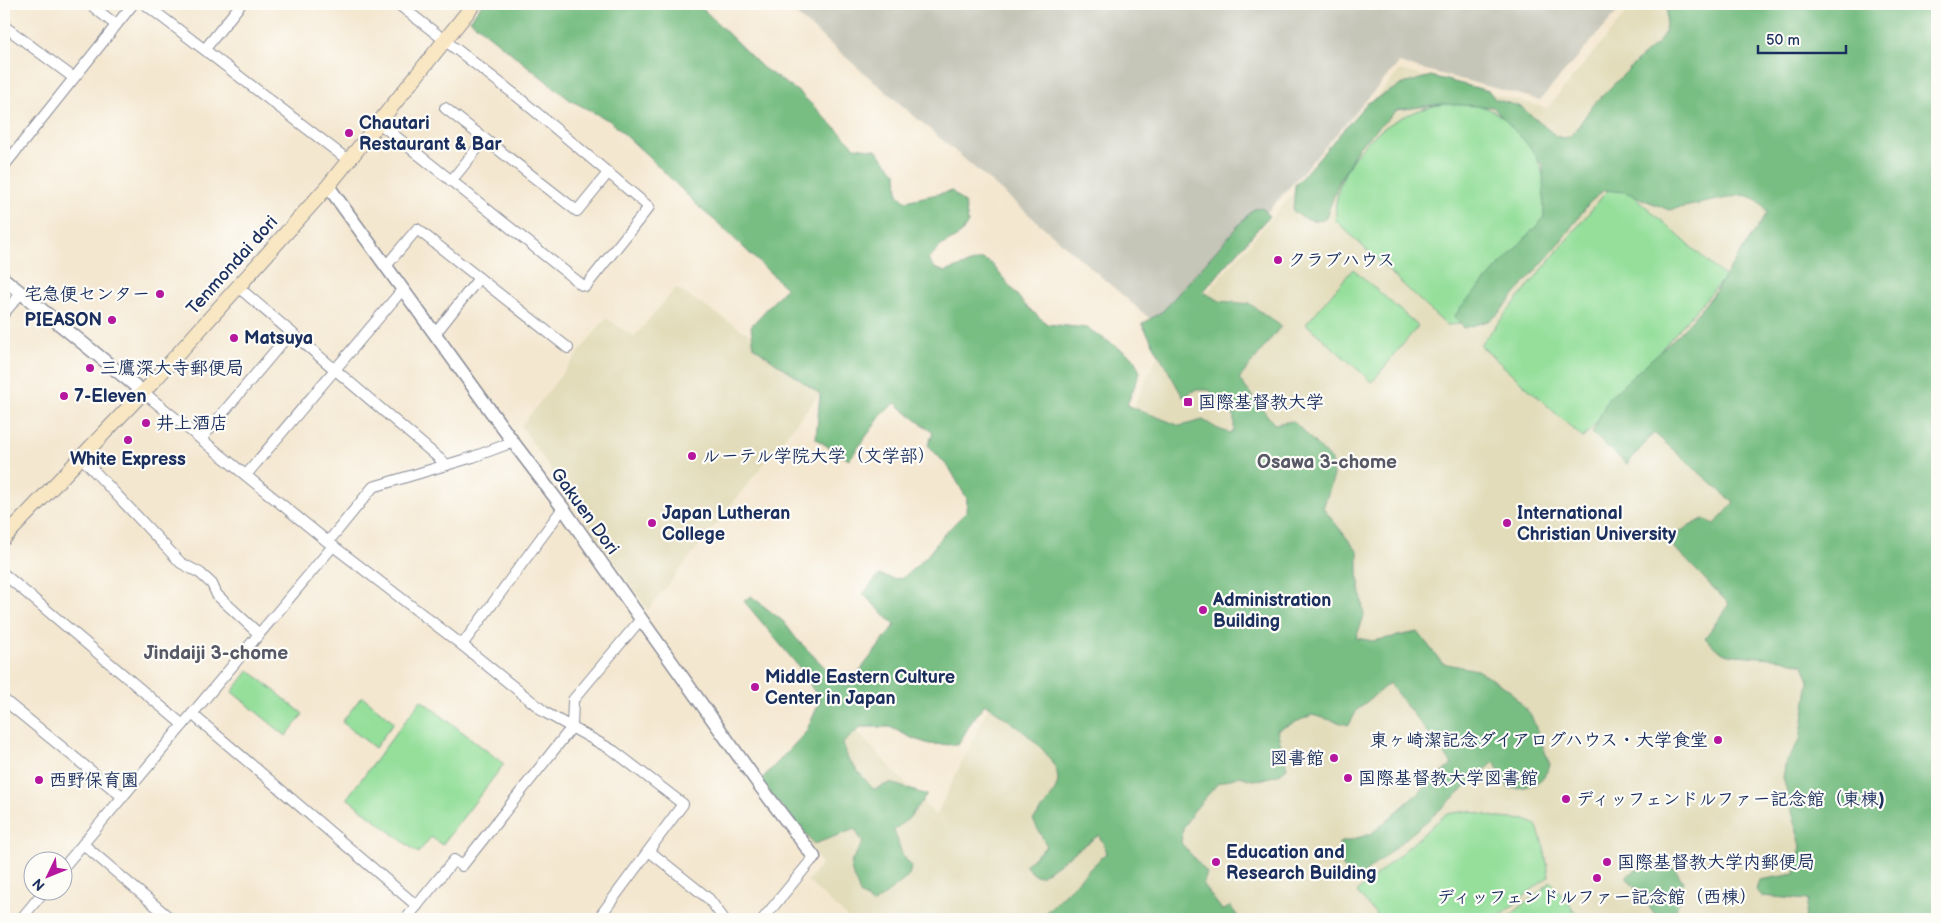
<svg xmlns="http://www.w3.org/2000/svg" width="1941" height="923" font-family="'Balsamiq Sans','Klee One',sans-serif">
<rect width="100%" height="100%" fill="#fdfcf7"/>
<filter id="ink" filterUnits="userSpaceOnUse"><feTurbulence type="fractalNoise" baseFrequency=".02" numOctaves="2"/><feDisplacementMap in="SourceGraphic" scale="10" xChannelSelector="R" yChannelSelector="G"/><feConvolveMatrix kernelMatrix="1 2 1 2 8 2 1 2 1" color-interpolation-filters="sRGB"/></filter>
<filter id="wash" filterUnits="userSpaceOnUse"><feTurbulence type="fractalNoise" baseFrequency=".0096" numOctaves="4" result="noise"/><feDisplacementMap in="SourceGraphic" scale="20" xChannelSelector="R" yChannelSelector="G"/><feGaussianBlur stdDeviation="1.12" result="paint"/><feColorMatrix in="noise" values="0 0 0 0 0 0 0 0 0 0 0 0 0 0 0 0 0 1.4 0 .05"/><feComposite in="paint" operator="in"/></filter>
<g filter="url(#wash)">
<rect width="100%" height="100%" fill="#f4e7d0"/>
<g fill="#e2dcba">
<path d="M1634,4H1937V808L1921,919H849L807,881L820,867L821,863L765,787L833,706L936,816L1165,341L1400,70L1547,108Z"/>
<path d="M676,288L827,384L648,610L521,426L606,318L634,337Z"/>
</g>
<path fill="#c5c5b8" d="M784,4H1624L1540,100L1399,63L1163,330Z"/>
<g fill="#95df9b" stroke="#58877c">
<path d="M1454,103C1462,104 1472,104 1481,106C1504,113 1527,137 1537,158C1545,175 1547,196 1550,215L1462,324L1446,325L1336,221C1336,215 1335,208 1336,202C1344,145 1400,107 1454,103Z"/>
<path d="M1616,180L1725,277L1583,438L1480,345Z"/>
<path d="M1353,269L1418,326L1372,382L1306,324Z"/>
<path d="M249,670L303,714L286,736L232,692Z"/>
<path d="M362,696L394,722L375,748L342,722Z"/>
<path d="M421,700L504,764L442,845L431,837L418,853L347,798Z"/>
<path d="M1468,811L1499,818L1526,820L1536,825L1544,847L1549,876L1496,919H1380L1357,892L1446,814Z"/>
<path d="M1551,882L1581,919H1506Z"/>
</g>
<g fill="#78be83" stroke="#4a7670">
<path d="M482,4H698L763,68L800,93L855,147L876,150L897,174L898,195L905,201L952,191L965,204L968,223L961,234L941,246L928,259L933,267L945,272L982,259L991,263L1025,305L1047,324L1087,328L1133,357L1140,372L1127,405L1180,426L1203,420L1218,429L1230,433L1234,430V417L1209,390H1195L1183,397L1142,324L1163,311L1252,210L1262,207L1269,216L1203,292L1220,301L1250,304L1281,326L1239,379L1274,424L1293,421L1332,460L1333,479L1323,508L1358,552V573L1364,616L1356,638L1373,641L1418,632L1442,663L1477,670L1508,689L1531,715L1550,765C1541,787 1530,786 1509,789L1494,762L1428,820L1355,881L1343,867L1339,843L1371,834L1452,764L1389,683L1357,710L1349,725L1312,715L1277,730L1287,768L1278,775L1263,779L1252,780L1240,776L1218,783L1192,813L1183,828L1181,843L1207,873L1203,885L1223,911L1230,906L1240,919H1039L1107,852L1099,835L1041,876L1034,875L1025,865L1047,846L1033,820C1042,810 1053,797 1057,785C1066,757 1005,717 985,704L972,721L958,745L929,744L912,738L890,727H861L843,743L848,759L872,788L875,789L890,783L927,795L909,818L894,830L902,854L911,866L909,876L873,904L860,894L851,869L852,860L863,843L855,829L814,844L760,781L806,732L820,701L799,667L744,601L751,596L784,622L795,637L840,683L848,686L895,625L863,594L879,575L896,579L904,577L927,556L944,534L966,512L967,499L950,469L928,445L933,433L895,403L883,413L849,460L816,439L820,394L754,347L751,326L786,288L719,224L701,209L647,155L610,121L570,100L470,20Z"/>
<path d="M1668,4H1937V919H1805L1808,900L1762,896L1756,890L1759,880L1795,874L1801,846L1783,777L1786,762L1800,740L1809,681L1803,665L1782,659L1725,654L1718,650L1705,638L1729,604L1670,543L1673,535L1703,519L1715,524L1734,503L1654,433L1627,464L1592,433L1608,399L1680,333L1712,296L1767,213C1761,201 1756,197 1742,195L1669,210L1625,192L1604,190L1589,203L1558,245L1497,315L1488,321L1464,328L1454,317L1461,307L1544,218L1543,166L1530,147L1493,107L1442,104L1397,110L1359,146L1340,180L1325,219C1315,224 1301,217 1293,211L1295,185L1366,104L1403,84L1431,76L1489,91L1495,99L1521,107L1556,136L1563,138L1569,137L1576,130L1592,106L1640,58L1658,43L1665,32Z"/>
<path d="M1652,859L1676,870L1683,882L1674,919H1659L1626,877Z"/>
</g>
</g>
<g filter="url(#ink)">
<g fill="none" stroke-linecap="round" stroke-linejoin="round">
<g stroke="#888b97" stroke-width="12">
<g id="minor">
<path d="M90,4L116,25"/>
<path d="M145,4L348,160"/>
<path d="M4,26L74,78"/>
<path d="M205,49L241,4"/>
<path d="M445,108L577,211L608,173"/>
<path d="M379,123L582,285L586,286L649,207L518,97L398,4"/>
<path d="M4,166L133,4"/>
<path d="M451,181L485,139"/>
<path d="M386,266L417,229L568,348"/>
<path d="M238,287L447,465"/>
<path d="M4,313L21,293"/>
<path d="M435,334L479,278"/>
<path d="M143,392L328,542L462,645L546,713L614,751L683,804L598,919"/>
<path d="M201,439L291,332"/>
<path d="M81,457L181,563L200,573L212,584L217,595L259,634"/>
<path d="M246,475L403,289"/>
<path d="M328,542L373,487L473,457L513,442"/>
<path d="M4,574L183,725"/>
<path d="M462,645L563,508"/>
<path d="M4,700L123,797"/>
<path d="M192,714L417,906"/>
<path d="M83,844L171,919"/>
<path d="M649,851L709,899L724,919"/>
<path d="M62,869L333,546"/>
<path d="M21,919L45,890"/>
<path d="M406,919L454,860L462,866L572,727L573,700L641,619"/>
<path d="M763,919L814,857"/>
</g>
</g>
<g stroke="#888b97" stroke-width="15">
<g id="tertiary">
<path d="M328,186L513,442L563,508L641,619L760,786L814,857"/>
<path d="M4,279L143,392"/>
</g>
</g>
<g stroke="#888b97" stroke-width="16">
<path id="secondary" d="M4,538L152,383L328,186L474,4"/>
</g>
<use href="#minor" stroke="#fff" stroke-width="10"/>
<use href="#tertiary" stroke="#fff" stroke-width="12"/>
<use href="#secondary" stroke="#f9e7c3" stroke-width="14"/>
</g>
</g>
<g fill="#b5179e" stroke="#fdfcf7" stroke-width="2">
<circle cx="349" cy="133" r="5"/>
<circle cx="1278" cy="260" r="5"/>
<circle cx="160" cy="294" r="5"/>
<circle cx="112" cy="320" r="5"/>
<circle cx="234" cy="338" r="5"/>
<circle cx="90" cy="368" r="5"/>
<circle cx="64" cy="396" r="5"/>
<rect x="1183" y="397" width="10" height="10" rx="2.5"/>
<circle cx="146" cy="423" r="5"/>
<circle cx="128" cy="440" r="5"/>
<circle cx="692" cy="456" r="5"/>
<circle cx="652" cy="523" r="5"/>
<circle cx="1507" cy="523" r="5"/>
<circle cx="1203" cy="610" r="5"/>
<circle cx="755" cy="687" r="5"/>
<circle cx="1718" cy="740" r="5"/>
<circle cx="1334" cy="758" r="5"/>
<circle cx="1348" cy="778" r="5"/>
<circle cx="39" cy="780" r="5"/>
<circle cx="1566" cy="799" r="5"/>
<circle cx="1216" cy="862" r="5"/>
<circle cx="1607" cy="862" r="5"/>
<circle cx="1597" cy="878" r="5"/>
</g>
<g text-anchor="middle" stroke-width="4.5" stroke-linejoin="round" paint-order="stroke">
<g font-size="18" font-weight="bold" fill="#1b2f5e" stroke="#fdfcf7" text-anchor="start">
<text x="359" y="129">Chautari<tspan x="359" dy="21">Restaurant &amp; Bar</tspan></text>
<text x="1288" y="266">クラブハウス</text>
<text x="150" y="300" text-anchor="end">宅急便センター</text>
<text x="102" y="326" text-anchor="end">PIEASON</text>
<text x="244" y="344">Matsuya</text>
<text x="100" y="374">三鷹深大寺郵便局</text>
<text x="74" y="402">7-Eleven</text>
<text x="1198" y="408">国際基督教大学</text>
<text x="156" y="429">井上酒店</text>
<text x="702" y="462">ルーテル学院大学（文学部）</text>
<text x="128" y="465" text-anchor="middle">White Express</text>
<text x="662" y="519">Japan Lutheran<tspan x="662" dy="21">College</tspan></text>
<text x="1517" y="519">International<tspan x="1517" dy="21">Christian University</tspan></text>
<text x="1213" y="606">Administration<tspan x="1213" dy="21">Building</tspan></text>
<text x="765" y="683">Middle Eastern Culture<tspan x="765" dy="21">Center in Japan</tspan></text>
<text x="1708" y="746" text-anchor="end">東ヶ崎潔記念ダイアログハウス・大学食堂</text>
<text x="1324" y="764" text-anchor="end">図書館</text>
<text x="1358" y="784">国際基督教大学図書館</text>
<text x="49" y="786">西野保育園</text>
<text x="1576" y="805">ディッフェンドルファー記念館（東棟)</text>
<text x="1226" y="858">Education and<tspan x="1226" dy="21">Research Building</tspan></text>
<text x="1617" y="868">国際基督教大学内郵便局</text>
<text x="1597" y="903" text-anchor="middle">ディッフェンドルファー記念館（西棟）</text>
</g>
<g font-size="18" fill="#1b2f5e" stroke="#fdfcf7">
<text transform="translate(232 265) rotate(-48)" y="6">Tenmondai dori</text>
<text transform="translate(585 511) rotate(54)" y="6">Gakuen Dori</text>
</g>
<g font-size="19" font-weight="bold" fill="#585967" stroke="#fdfcf7">
<text x="1327" y="468">Osawa 3-chome</text>
<text x="216" y="659">Jindaiji 3-chome</text>
</g>
</g>
<rect width="1941" height="923" fill="none" stroke="#fdfcf7" stroke-width="20"/>
<g transform="translate(48 876) rotate(227)"><circle r="24" fill="#fdfcf7" stroke="#a3aaba"/>
<path d="M0-4L9 19L0 12L-9 19Z" fill="#b5179e"/>
<text y="-8" font-size="14" font-weight="bold" text-anchor="middle" fill="#1b2f5e">N</text>
</g>
<path d="M1758 45v8h88v-8" fill="none" stroke="#1b2f5e" stroke-width="2.5"/>
<text x="1766" y="45" font-size="15" fill="#1b2f5e" stroke="#fdfcf7" stroke-width="4" paint-order="stroke">50 m</text>
</svg>
